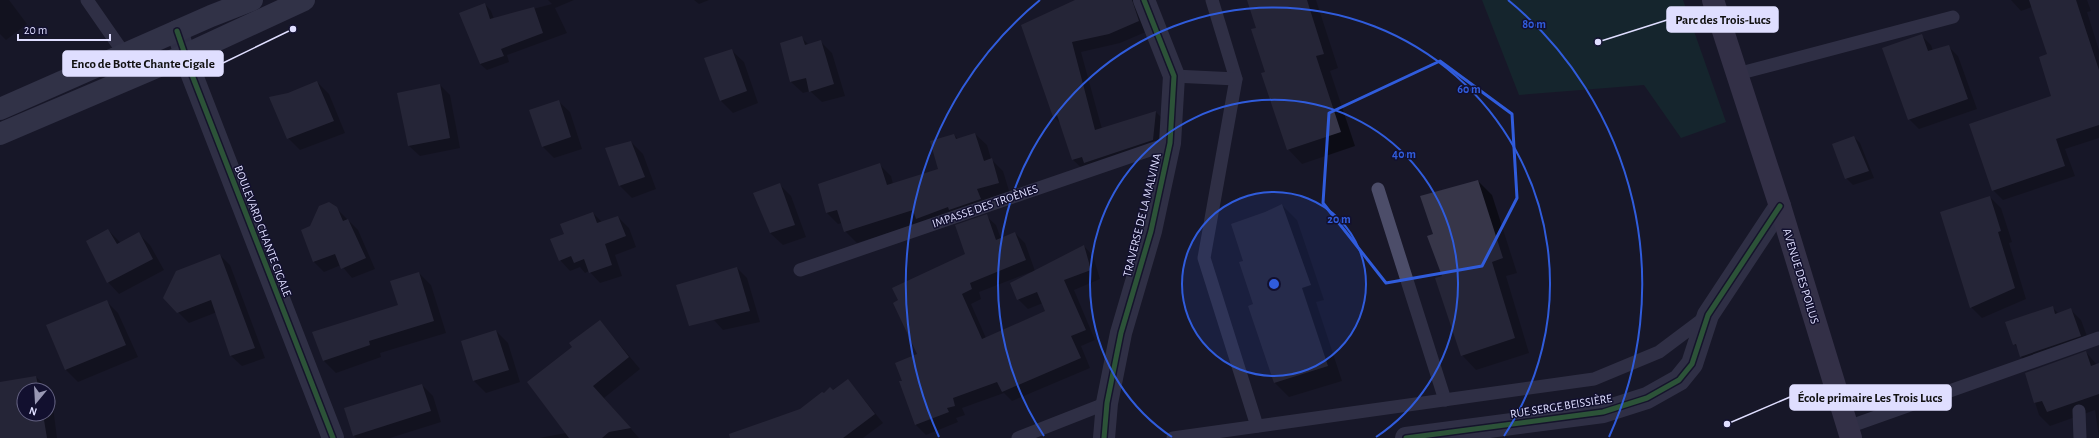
<svg xmlns="http://www.w3.org/2000/svg" width="2099" height="438" font-family="'Alegreya Sans',sans-serif">
<rect width="100%" height="100%" fill="#181728"/>
<path fill="#133533" d="M1482,0H1683L1726,122L1681,138L1644,85L1519,95Z"/>
<g fill="#0007" fill-rule="evenodd">
<path d="M0,0H9L27,24L6,40L0,34Z"/>
<path d="M548,0H574L555,8L567,33L507,55L509,62L487,70L480,64L461,13L485,4L491,11L494,19L552,4Z"/>
<path d="M694,0H709L699,4Z"/>
<path d="M1077,0H1139L1148,31L1120,43L1081,52L1102,129L1156,112L1166,122L1163,150L1084,170L1073,160L1061,124L1053,116Z"/>
<path d="M1248,0H1316L1338,68L1330,71L1355,146L1302,164L1288,149L1258,28Z"/>
<path d="M2011,0H2087L2091,11L2087,12L2099,50V138L2065,149L2075,176L2003,200L1993,190L2053,96L2049,54L2032,7L2021,11Z"/>
<path d="M1921,35L1931,45L1933,51L1948,46L1958,56L1977,109L1919,129L1909,119Z"/>
<path d="M802,38L809,45L821,42L832,53L845,96L822,102L810,91L803,93L791,82Z"/>
<path d="M731,50L744,62L758,103L733,113L720,100Z"/>
<path d="M317,82L329,94L345,133L300,150L288,138V94Z"/>
<path d="M440,85L450,95L460,148L420,156L409,146Z"/>
<path d="M558,101L570,112L582,149L554,158L543,147Z"/>
<path d="M975,134L987,145L991,159L1003,171L1010,194L857,243L845,231L842,223L838,224L827,213L819,185L879,164L891,176L893,184L939,170L954,135L958,139Z"/>
<path d="M1854,137L1860,143L1874,178L1853,185L1846,178Z"/>
<path d="M631,142L643,154L656,189L632,198L620,186L607,149Z"/>
<path d="M1478,181L1492,195L1517,273L1506,276L1529,353L1476,370L1462,355L1434,234Z"/>
<path d="M779,184L791,196L806,237L783,245L770,233Z"/>
<path d="M1990,197L2001,208L2012,242L2009,243L2026,299L1982,318L1971,307Z"/>
<path d="M1282,205L1297,220L1324,300L1316,302L1342,381L1289,397L1275,383L1244,262L1266,213Z"/>
<path d="M336,208L358,230L375,269L352,278L341,265L324,272L314,262L302,231L311,227Z"/>
<path d="M593,213L602,222L618,217L629,228L636,247L615,255L622,276L600,283L589,271L585,273L580,267L570,271L560,260L566,235Z"/>
<path d="M986,216L996,225L1001,239L1015,233L1025,243L1035,271L1084,246L1093,256L1100,279L1074,290L1095,340L1081,346L1090,368L1012,401L1004,393L962,408L965,415L956,418L958,422L926,435L916,425L900,382L903,381L919,355ZM1031,272L1018,299L1028,309L1043,303L1046,311L986,338L971,304L981,299L979,292Z"/>
<path d="M108,230L121,243L139,234L150,245L164,270L119,294L108,282Z"/>
<path d="M220,255L230,265L265,358L242,366L231,356L217,312L189,323L178,312Z"/>
<path d="M737,268L747,278L760,322L723,330L713,319Z"/>
<path d="M419,273L431,285L446,333L380,353L381,357L336,373L324,361L313,333L399,306Z"/>
<path d="M106,301L118,313L138,357L78,382L66,370L47,325Z"/>
<path d="M2052,307L2059,314L2071,310L2081,320L2091,347L2032,368L2021,357L2019,349L2014,344Z"/>
<path d="M600,321L640,369L604,398L639,438H539L566,433L573,347Z"/>
<path d="M496,331L508,343L520,382L486,393L474,381Z"/>
<path d="M2086,352L2097,365L2099,364V438L2095,410L2050,426L2039,415L2026,373Z"/>
<path d="M36,377L51,391L57,438H0V383ZM24,390H48V414H24Z"/>
<path d="M848,380L883,423L863,438H773L801,410Z"/>
<path d="M422,385L433,396L441,422L390,438H356L353,435L345,408Z"/>
</g>
<g fill="#373649">
<path d="M1075,0H1132L1139,21L1109,34L1072,42L1095,130L1156,111L1153,140L1084,163L1082,157L1072,160L1057,115L1053,117L1021,25Z"/>
<path d="M1247,0H1307L1324,54L1316,56L1341,132L1287,150L1261,73L1265,72L1251,29L1256,28Z"/>
<path d="M2029,0H2076L2099,70V125L2056,139L2065,166L1992,191L1969,124L2051,96L2039,57L2047,54Z"/>
<path d="M485,3L490,19L534,7L543,33L501,49L504,56L480,64L459,13Z"/>
<path d="M1922,34L1928,51L1949,45L1968,99L1908,120L1882,48Z"/>
<path d="M802,36L805,45L821,40L834,84L809,92L806,78L790,82L780,43Z"/>
<path d="M732,49L747,91L720,101L704,58Z"/>
<path d="M317,81L334,121L287,139L269,97L288,93Z"/>
<path d="M440,84L450,138L408,146L397,93Z"/>
<path d="M559,100L571,137L542,147L529,110Z"/>
<path d="M975,133L984,161L992,158L999,183L977,189L981,199L949,210L948,207L916,219L913,210L844,232L837,210L826,213L818,184L880,163L887,185L938,169L930,141L954,134L956,139Z"/>
<path d="M1854,136L1869,171L1845,179L1832,144Z"/>
<path d="M631,141L645,177L619,186L605,148Z"/>
<path d="M1478,180L1503,258L1492,262L1515,338L1461,356L1435,278L1442,276L1427,236L1433,234L1420,196Z"/>
<path d="M780,183L795,225L770,233L753,193Z"/>
<path d="M1990,196L2001,231L1998,232L2015,288L1970,308L1940,212Z"/>
<path d="M329,202L337,207L343,221L348,219L366,258L341,269L335,254L313,262L301,230L310,226L319,206Z"/>
<path d="M1282,204L1311,285L1302,288L1328,366L1274,383L1248,306L1253,304L1239,262L1243,261L1231,224L1265,212Z"/>
<path d="M593,212L597,223L618,216L626,236L605,244L612,265L589,273L584,259L574,263L571,256L559,261L550,239L564,234L560,224Z"/>
<path d="M987,214L996,240L1015,232L1026,260L970,283L972,289L962,294L982,339L1045,311L1037,292L1017,300L1010,283L1084,245L1091,270L1064,280L1086,330L1071,336L1081,358L1002,392L997,382L953,398L955,406L947,408L949,412L915,425L899,381H902L895,363L917,354L893,303L898,300L892,288L965,254L955,225Z"/>
<path d="M108,229L117,244L139,232L153,259L107,283L86,241Z"/>
<path d="M220,254L255,348L230,356L211,300L177,313L163,298L176,271Z"/>
<path d="M737,267L750,311L689,326L676,285Z"/>
<path d="M419,272L434,321L369,341L370,345L323,361L312,332L398,305L390,281Z"/>
<path d="M107,300L126,345L65,370L46,325Z"/>
<path d="M2053,306L2055,314L2071,308L2081,336L2020,357L2016,344L2013,345L2005,322Z"/>
<path d="M600,320L629,357L593,386L631,428L609,432L602,438H569L527,382L572,347L569,343Z"/>
<path d="M496,330L509,370L473,381L461,341Z"/>
<path d="M2086,351L2091,366L2099,363V394L2047,412L2042,401L2034,403L2025,373Z"/>
<path d="M36,376L39,390H24V414H43L47,438H0V382Z"/>
<path d="M848,379L875,414L843,438H730L729,434L800,409L822,392L824,393L830,387L833,390Z"/>
<path d="M422,384L431,411L353,436L344,408Z"/>
</g>
<g fill="none" stroke-linecap="round" stroke-linejoin="round">
<g stroke="#4c4d69" stroke-width="13">
<path d="M87,0L139,75"/>
<path d="M1212,0L1236,79L1204,258L1257,426"/>
<path d="M1737,74L1953,17"/>
<path d="M1174,76L1236,79"/>
<path d="M1378,189L1445,400"/>
<path d="M800,270L1170,143"/>
<path d="M2079,411L2080,438"/>
<path d="M1848,427L2099,338"/>
<path d="M1018,438L1107,403"/>
<path d="M1173,438L1594,379L1659,352L1707,316"/>
</g>
<g stroke="#4c4d69" stroke-width="22">
<path d="M177,31L192,75L333,438"/>
<path d="M1104,438L1107,403L1121,333L1151,231L1170,143L1174,76L1144,0"/>
<path d="M1406,438L1603,412L1647,398L1679,380L1692,364L1708,315L1780,206"/>
</g>
<g stroke="#50526e" stroke-width="22">
<path d="M0,109L211,16L252,0"/>
<path d="M0,134L185,55L304,0"/>
</g>
<path stroke="#554e6e" stroke-width="22" d="M1713,0L1780,206L1851,438"/>
<g stroke="#12102f" stroke-width="8">
<g id="cycleway">
<path d="M177,31L192,75L333,438"/>
<path d="M1104,438L1107,403L1121,333L1151,231L1170,143L1174,76L1144,0"/>
<path d="M1406,438L1603,412L1647,398L1679,380L1692,364L1708,315L1780,206"/>
</g>
</g>
<use href="#cycleway" stroke="#469c4c" stroke-width="5"/>
</g>
<path d="M0 0H2099V438H0ZM1440,61L1512,114L1517,198L1482,266L1386,283L1323,203L1329,113Z" fill="#181728" fill-opacity=".55" fill-rule="evenodd"/>
<path fill="none" stroke="#305cdc" stroke-width="3" stroke-linejoin="round" d="M1440,61L1512,114L1517,198L1482,266L1386,283L1323,203L1329,113Z"/>
<circle cx="1274" cy="284" r="92" fill="#305cdc" fill-opacity=".12"/>
<g fill="none" stroke="#305cdc" stroke-width="2">
<circle cx="1274" cy="284" r="92"/>
<path d="M1172 437A184 184 0 1 1 1376 437"/>
<path d="M1044 436A276 276 0 1 1 1504 436"/>
<path d="M939 437A368 368 0 0 1 1040 0M1508 0A368 368 0 0 1 1609 437"/>
</g>
<g text-anchor="middle" stroke-width="3" stroke-linejoin="round" paint-order="stroke">
<g font-size="12" fill="#dfdeff" stroke="#12102f">
<text transform="translate(985 206) rotate(-19)" y="4">IMPASSE DES TROÈNES</text>
<text transform="translate(1142 215) rotate(-76)" y="4">TRAVERSE DE LA MALVINA</text>
<text transform="translate(263 231) rotate(69)" y="4">BOULEVARD CHANTE CIGALE</text>
<text transform="translate(1801 276) rotate(73)" y="4">AVENUE DES POILUS</text>
<text transform="translate(1561 406) rotate(-9)" y="4">RUE SERGE BEISSIÈRE</text>
</g>
</g>
<circle cx="1274" cy="284" r="6" fill="#305cdc" stroke="#12102f" stroke-width="2"/>
<g font-size="12" text-anchor="middle" font-weight="bold" fill="#305cdc" stroke="#12102f" stroke-width="3" stroke-linejoin="round" paint-order="stroke">
<text x="1534" y="28">80 m</text>
<text x="1469" y="93">60 m</text>
<text x="1404" y="158">40 m</text>
<text x="1339" y="223">20 m</text>
</g>
<path fill="none" stroke="#dfdeff" stroke-width="1.5" d="M1598 42L1667 20M293 29L223 63M1727 424L1790 397"/>
<g fill="#dfdeff" stroke="#12102f" stroke-width="1.5">
<circle cx="1598" cy="42" r="4"/>
<circle cx="293" cy="29" r="4"/>
<circle cx="1727" cy="424" r="4"/>
</g>
<g fill="#dfdeff" stroke="#dfdeff" stroke-width="1.5">
<rect x="1667" y="7" width="111" height="25" rx="4"/>
<rect x="63" y="51" width="160" height="25" rx="4"/>
<rect x="1790" y="385" width="161" height="25" rx="4"/>
</g>
<g font-size="13" text-anchor="middle" font-weight="bold" fill="#111">
<text x="1723" y="24">Parc des Trois-Lucs</text>
<text x="143" y="68">Enco de Botte Chante Cigale</text>
<text x="1870" y="402">École primaire Les Trois Lucs</text>
</g>
<g transform="translate(36 402) rotate(198)"><circle r="19" fill="#12102f" stroke="#646282"/>
<path d="M0-3L7 15L0 10L-7 15Z" fill="#9998b4"/>
<text y="-6" font-size="11" font-weight="bold" text-anchor="middle" fill="#dfdeff">N</text>
</g>
<path d="M18 34v6h92v-6" fill="none" stroke="#dfdeff" stroke-width="2"/>
<text x="24" y="34" font-size="12" fill="#dfdeff" stroke="#12102f" stroke-width="3" paint-order="stroke">20 m</text>
</svg>
